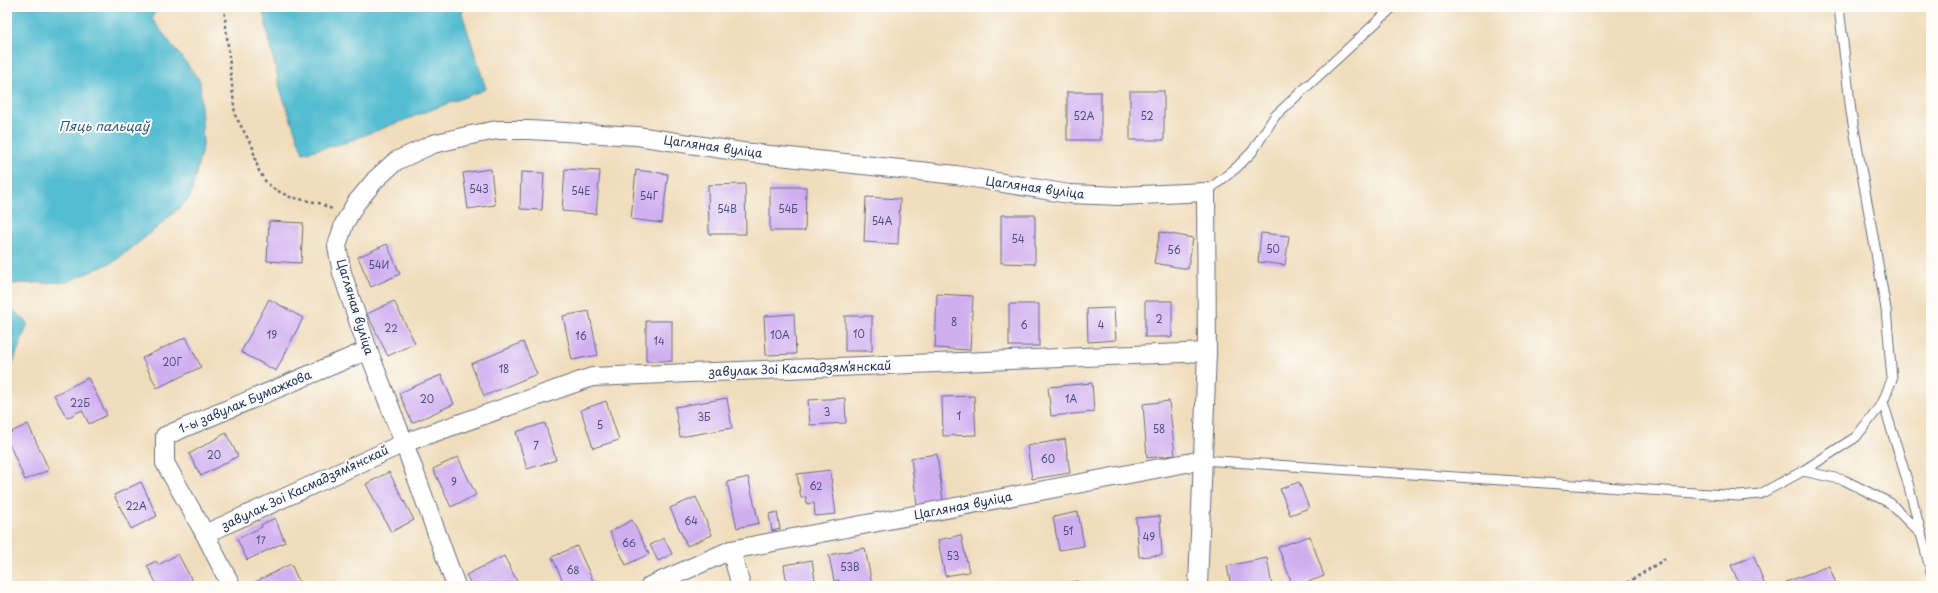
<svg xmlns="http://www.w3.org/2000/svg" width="1938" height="593" font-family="'Playpen Sans',sans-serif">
<rect width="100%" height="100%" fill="#fdfcf7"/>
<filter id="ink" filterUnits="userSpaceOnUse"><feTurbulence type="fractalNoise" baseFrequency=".025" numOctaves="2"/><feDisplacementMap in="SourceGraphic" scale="8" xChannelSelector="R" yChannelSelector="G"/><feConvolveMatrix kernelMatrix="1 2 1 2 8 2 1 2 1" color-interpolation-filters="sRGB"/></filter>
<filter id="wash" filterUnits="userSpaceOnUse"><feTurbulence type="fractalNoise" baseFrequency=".012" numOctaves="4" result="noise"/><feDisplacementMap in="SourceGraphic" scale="16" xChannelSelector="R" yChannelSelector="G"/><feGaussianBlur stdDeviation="0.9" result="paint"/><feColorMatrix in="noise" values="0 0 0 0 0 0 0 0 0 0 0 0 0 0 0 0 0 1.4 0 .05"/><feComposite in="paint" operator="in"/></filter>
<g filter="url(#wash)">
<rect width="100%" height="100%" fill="#f0ddbc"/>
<g fill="#54bdd1" stroke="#387698">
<path d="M7,7H157L152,19L200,81L203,145L190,198L158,227L115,261L67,282L7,284Z"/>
<path d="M262,7H460L486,89L344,143L303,153L281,92Z"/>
<path d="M7,305L28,323L7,378Z"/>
</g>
<g id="blocks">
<g fill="#d0aff1">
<rect x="1130" y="91" width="34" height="49"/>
<rect x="1067" y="92" width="34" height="48"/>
<path d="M491,169L495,205L468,209L463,173Z"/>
<path d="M565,169L600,171L596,214L562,211Z"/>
<path d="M636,170L668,174L662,223L631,219Z"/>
<path d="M521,172L544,173L542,210L520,209Z"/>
<path d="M745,184L746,234H709L708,185Z"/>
<path d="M770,187H806L805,231H770Z"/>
<path d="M866,197L900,199L898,244L864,242Z"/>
<path d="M1001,215H1035V264L1001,263Z"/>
<path d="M269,221L303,223L301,263L267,261Z"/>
<path d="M1160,232L1193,238L1188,269L1154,263Z"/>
<path d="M1261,233L1289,236L1285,265L1258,262Z"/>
<path d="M387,244L400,274L371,287L358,257Z"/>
<path d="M937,294L973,296L970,350L935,348Z"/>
<path d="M269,299L303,318L276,371L241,352Z"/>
<path d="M394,301L415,343L388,356L367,314Z"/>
<rect x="1145" y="301" width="27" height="36"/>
<rect x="1009" y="304" width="30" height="42"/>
<path d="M1114,308L1116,340L1088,342L1087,309Z"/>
<path d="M589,311L598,355L572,360L563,316Z"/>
<path d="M794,314L796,354L766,355L764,316Z"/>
<rect x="845" y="316" width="27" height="35"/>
<rect x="646" y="321" width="26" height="40"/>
<path d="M186,337L201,367L157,388L142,358Z"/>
<path d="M523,342L537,374L484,396L471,364Z"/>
<path d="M441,375L454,404L412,423L399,393Z"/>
<path d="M88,378L107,415L89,424L82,410L67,418L54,395Z"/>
<path d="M1092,383L1094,412L1051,416L1048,387Z"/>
<path d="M974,396L976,435L943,436L942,397Z"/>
<path d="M727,398L732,428L680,437L675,407Z"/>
<path d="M845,398L846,423L810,425L808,400Z"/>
<path d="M606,401L619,440L593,448L581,410Z"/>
<path d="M1169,401L1175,455L1147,458L1143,404Z"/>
<path d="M545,423L556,460L527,469L516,432Z"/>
<path d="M28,424L49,470L25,480L7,439V434Z"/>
<path d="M226,433L238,456L201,476L189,454Z"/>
<path d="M1065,439L1070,473L1032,479L1027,446Z"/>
<path d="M937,454L943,501L917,505L911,458Z"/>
<path d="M458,457L476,495L451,507L433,469Z"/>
<path d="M830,470L836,514L815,516L814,503L807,504L806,497L801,498L797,474Z"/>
<path d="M389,472L414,520L391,532L366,484Z"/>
<path d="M748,477L759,523L737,528L727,482Z"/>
<path d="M141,482L157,516L131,529L114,495Z"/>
<path d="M1299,482L1309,508L1290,515L1280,489Z"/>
<path d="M696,497L712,535L687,546L670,508Z"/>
<path d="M777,512L780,529L772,531L769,514Z"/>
<path d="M1078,512L1084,546L1059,550L1053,517Z"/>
<path d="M1160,516L1162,555L1139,557L1136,518Z"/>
<path d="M275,518L285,542L247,560L237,539L262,527L261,525Z"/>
<path d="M632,520L649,554L626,565L610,532Z"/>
<path d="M961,535L969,572L945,576L938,540Z"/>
<path d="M1310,536L1324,576L1297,586H1293L1278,547Z"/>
<path d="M664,538L672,554L658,561L650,545Z"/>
<path d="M577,546L594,583L589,586H565L552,557Z"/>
<path d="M865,548L872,585L840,586L839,580L834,581L829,555Z"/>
<path d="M178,554L195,586H169L167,583L158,586L147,566L156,561L158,565Z"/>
<path d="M504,556L517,581L508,586H472L466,575Z"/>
<path d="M1754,556L1765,586H1740L1731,565Z"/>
<path d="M1267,558L1272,586H1231L1227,566Z"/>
<path d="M812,560L816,586H787L784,565Z"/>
<path d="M291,564L301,586H252L251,584Z"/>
<path d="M1829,566L1837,586H1787L1786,582Z"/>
<path d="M1078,581L1079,586H1052V585Z"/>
</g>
</g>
</g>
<g filter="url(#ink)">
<use href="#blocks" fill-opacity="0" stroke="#666c7f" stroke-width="1"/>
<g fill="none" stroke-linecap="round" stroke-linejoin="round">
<g stroke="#666c7f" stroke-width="11">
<g id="service">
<path d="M1839,7L1851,112L1886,309L1892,379L1883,402"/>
<path d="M1206,192L1236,168L1252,152L1275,116L1393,7"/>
<path d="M1202,460L1739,496L1760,494L1803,471L1856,437L1883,402L1908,483L1931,572"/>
<path d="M1803,471L1844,480L1890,503L1921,534"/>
</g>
</g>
<g stroke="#666c7f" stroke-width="20">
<g id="minor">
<path d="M205,534L404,443L592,377L1207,352"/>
<path d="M731,550L741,586"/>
<path d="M231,586L205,534L165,463V436L368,350"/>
<path d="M456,586L404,443L368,350L342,273L337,246L344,224L356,203L376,179L396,161L433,144L471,135L497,130H529L637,136L742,152L956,175L1069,194L1120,196L1206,192L1207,352L1198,586"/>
<path d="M650,586L731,550L1202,460"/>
</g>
</g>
<g stroke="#666c7f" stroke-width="2.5" stroke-dasharray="3 3" stroke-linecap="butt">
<path d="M224,7L235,115L253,148L255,159L259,171L266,182L274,189L290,197L319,203L332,209"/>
<path d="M1622,586L1665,559"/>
</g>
<use href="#service" stroke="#fff" stroke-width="9"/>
<use href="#minor" stroke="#fff" stroke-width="18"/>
</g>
</g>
<g text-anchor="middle" stroke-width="4" stroke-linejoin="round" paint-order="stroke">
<g font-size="10" fill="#484f83">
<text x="1084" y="120">52А</text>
<text x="1147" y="120">52</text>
<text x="479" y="193">54З</text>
<text x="581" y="195">54Е</text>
<text x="649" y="200">54Г</text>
<text x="727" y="213">54В</text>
<text x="788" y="213">54Б</text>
<text x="882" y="225">54А</text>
<text x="1018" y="243">54</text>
<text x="1273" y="253">50</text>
<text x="1174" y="254">56</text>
<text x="379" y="269">54И</text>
<text x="1159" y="323">2</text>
<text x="954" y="326">8</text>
<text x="1024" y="329">6</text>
<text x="1101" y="329">4</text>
<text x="391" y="332">22</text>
<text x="859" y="338">10</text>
<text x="272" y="339">19</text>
<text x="780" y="339">10А</text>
<text x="581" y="340">16</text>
<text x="659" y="345">14</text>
<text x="172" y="366">20Г</text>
<text x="504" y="373">18</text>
<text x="427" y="403">20</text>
<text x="1071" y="403">1А</text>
<text x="80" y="407">22Б</text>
<text x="827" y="416">3</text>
<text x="959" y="420">1</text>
<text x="704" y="421">3Б</text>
<text x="600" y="429">5</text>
<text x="1159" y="433">58</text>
<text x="536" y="450">7</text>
<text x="214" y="459">20</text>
<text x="1048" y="463">60</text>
<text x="454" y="486">9</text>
<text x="816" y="490">62</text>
<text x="136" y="510">22А</text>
<text x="691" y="525">64</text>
<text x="1068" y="535">51</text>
<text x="1149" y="541">49</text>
<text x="261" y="544">17</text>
<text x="629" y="547">66</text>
<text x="953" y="560">53</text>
<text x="850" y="571">53В</text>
<text x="573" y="574">68</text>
</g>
<g font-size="12" fill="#1b2f5e" stroke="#fdfcf7">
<text transform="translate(713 147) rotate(8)" y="4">Цагляная вуліца</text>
<text transform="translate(1035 188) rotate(8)" y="4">Цагляная вуліца</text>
<text transform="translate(355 307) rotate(73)" y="4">Цагляная вуліца</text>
<text transform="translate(800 369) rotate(-2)" y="4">завулак Зоі Касмадзямʼянскай</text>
<text transform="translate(245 402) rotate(-23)" y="4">1-ы завулак Бумажкова</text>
<text transform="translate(305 488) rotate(-25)" y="4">завулак Зоі Касмадзямʼянскай</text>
<text transform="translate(963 506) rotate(-11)" y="4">Цагляная вуліца</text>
</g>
<g font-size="13" font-style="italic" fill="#2c5a80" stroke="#fdfcf7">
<text x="104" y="131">Пяць пальцаў</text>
</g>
</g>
<rect width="1938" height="593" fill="none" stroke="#fdfcf7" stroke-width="24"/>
</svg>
